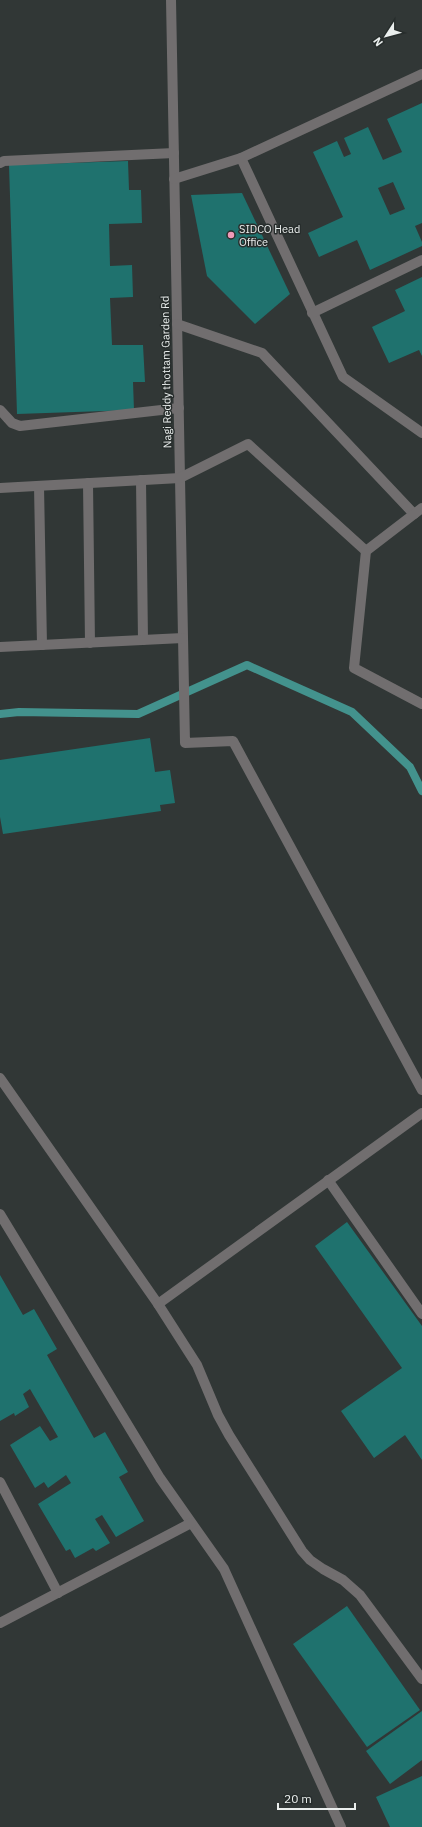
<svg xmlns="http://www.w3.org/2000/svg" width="422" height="1827" font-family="'IBM Plex Sans',sans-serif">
<rect width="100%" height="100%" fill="#313736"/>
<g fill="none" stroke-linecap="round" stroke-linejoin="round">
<path stroke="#43928d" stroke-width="8" d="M0,714L19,712L138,714L247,665L352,712L410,767L422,791"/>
</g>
<g fill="#1f726e" fill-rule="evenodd">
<path d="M422,103V223L415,226L422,242V246L370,270L357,240L319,257L308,233L343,217L313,152L337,141L344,157L351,154L344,138L368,127L383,160L402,152L387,119ZM393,182L405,209L390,215L378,188Z"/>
<path d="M128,161L129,190H141L142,223L109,224L110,266L132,265L133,297L110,298L112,345H143L145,382H133L134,410L17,414L9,165Z"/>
<path d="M242,193L290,294L255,324L207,276L191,195Z"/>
<path d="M422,277V356L419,350L389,363L372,327L405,311L395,290Z"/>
<path d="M150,738L155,772L170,770L175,803L160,805L161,811L3,834L0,817V760Z"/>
<path d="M347,1222L422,1326V1460L405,1435L374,1458L341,1411L402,1368L315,1246Z"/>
<path d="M0,1275L23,1315L34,1309L57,1349L47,1355L94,1438L105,1432L128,1472L119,1477L144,1521L116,1537L102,1515L95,1519L110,1543L96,1551L93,1548L75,1558L70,1549L66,1551L38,1504L71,1483L66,1475L48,1488L44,1482L35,1488L10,1445L40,1426L50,1441L58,1437L30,1389L23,1394L29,1407L15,1416L14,1413L0,1421Z"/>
<path d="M347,1606L420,1710L367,1747L293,1644Z"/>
<path d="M422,1711V1760L390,1784L366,1751Z"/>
<path d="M422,1776V1827H390L376,1797Z"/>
</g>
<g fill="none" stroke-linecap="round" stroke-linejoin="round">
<g stroke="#716e6f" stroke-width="10">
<path d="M0,163L4,161L174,153"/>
<path d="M0,410L12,423L20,426L179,408"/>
</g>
<g stroke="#716e6f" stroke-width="10">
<path d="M171,0L185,743L233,741L422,1090"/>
<path d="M241,158L343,377L422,433"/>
<path d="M174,179L241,158L422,74"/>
<path d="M312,313L422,260"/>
<path d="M177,324L262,353L414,514"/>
<path d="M141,480L143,640"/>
<path d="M88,483L90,643"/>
<path d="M39,486L42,645"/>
<path d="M0,488L180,478L248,444L366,551"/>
<path d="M422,508L366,551L354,668L422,704"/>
<path d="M0,647L183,638"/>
<path d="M0,1078L158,1304L197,1365L218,1415L229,1435L302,1551L310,1560L323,1569L343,1580L360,1595L422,1679"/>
<path d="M328,1180L422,1314"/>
<path d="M0,1214L160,1478L224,1569L341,1827"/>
<path d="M158,1304L422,1113"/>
<path d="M0,1482L58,1593"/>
<path d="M0,1623L191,1523"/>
</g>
</g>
<circle fill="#ef9ab8" stroke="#272d2c" stroke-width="1.5" cx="231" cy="235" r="4"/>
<g text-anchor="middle" stroke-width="3" stroke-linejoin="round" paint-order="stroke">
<g font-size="11" fill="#eaeeed" stroke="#272d2c" text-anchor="start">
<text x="239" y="233">SIDCO Head<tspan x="239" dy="13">Office</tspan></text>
</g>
<g font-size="11" fill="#eaeeed" stroke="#272d2c">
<text transform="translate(166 372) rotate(-91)" y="4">Nagi Reddy thottam Garden Rd</text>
</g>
</g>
<g transform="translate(386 36) rotate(234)" stroke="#272d2c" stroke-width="3" paint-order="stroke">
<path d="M0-3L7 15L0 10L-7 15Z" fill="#eaeeed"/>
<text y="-6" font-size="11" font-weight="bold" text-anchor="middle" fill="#eaeeed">N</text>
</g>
<path d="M278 1803v6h77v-6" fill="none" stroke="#eaeeed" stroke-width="2"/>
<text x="284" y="1803" font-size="12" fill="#eaeeed" stroke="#272d2c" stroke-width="3" paint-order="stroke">20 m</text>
</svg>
